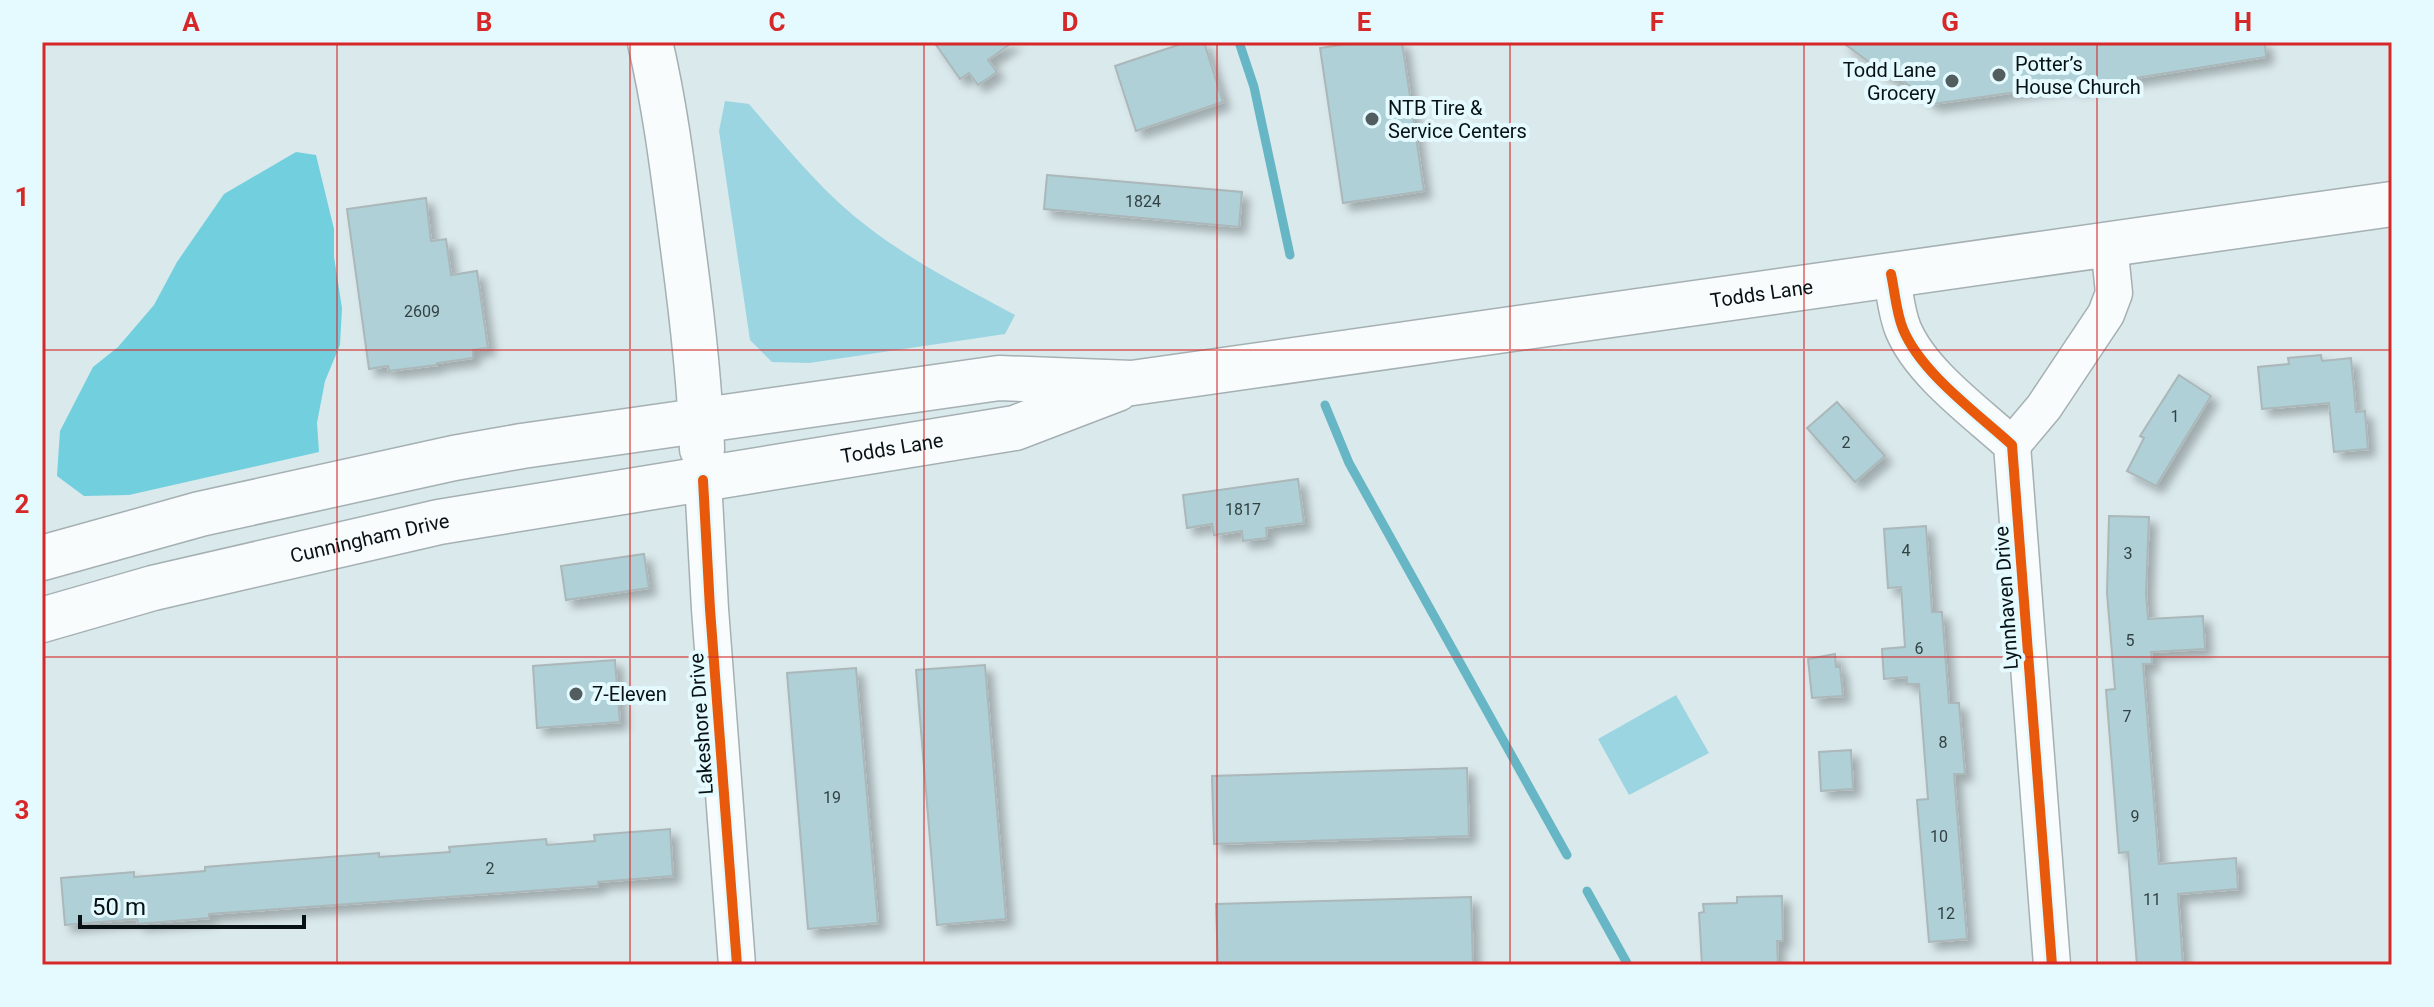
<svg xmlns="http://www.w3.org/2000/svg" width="2434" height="1007" font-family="Roboto,sans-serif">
<defs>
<filter id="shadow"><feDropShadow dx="7" dy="7" stdDeviation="4" flood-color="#0004"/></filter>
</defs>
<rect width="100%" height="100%" fill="#dae9ec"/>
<g fill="#9ad5e1">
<path d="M725,101L749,104C786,147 823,193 868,227C913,262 965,288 1015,315L1005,334L809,363L772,362L750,340L719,131Z"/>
<path d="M1676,695L1709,753L1629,795L1598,739Z"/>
</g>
<path fill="#72cfde" d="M296,152L316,155L334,229V257L342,308L340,345L325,381L317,423L319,452L129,495L84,496L57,476L60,431L93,367L118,347L154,305L177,262L224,194Z"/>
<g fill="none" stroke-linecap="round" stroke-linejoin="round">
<g stroke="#67b6c5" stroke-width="9">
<path d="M1239,42L1254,87L1290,255"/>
<path d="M1325,405L1349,463L1567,855"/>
<path d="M1587,891L1628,965"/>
</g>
</g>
<g fill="#aed0d6" stroke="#abb7b9" stroke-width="2" filter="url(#shadow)">
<path d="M934,42H1013L988,60L997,72L978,85L969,73L960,79Z"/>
<path d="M1187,42H1204L1223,102L1136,131L1115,66Z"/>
<path d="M1360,42H1402L1424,191L1343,203L1320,48Z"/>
<path d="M1842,42H2265L2266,57L2074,88L2073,84L1933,104L1899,78L1896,82Z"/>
<path d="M1047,175L1242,192L1239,227L1044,209Z"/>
<path d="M426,198L431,241L446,239L451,275L477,271L488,348L473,350V358L437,363V365L389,371L388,366L369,369L347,209Z"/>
<path d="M2321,355L2322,361L2351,358L2356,412L2365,411L2368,449L2334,452L2329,403L2262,409L2258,367L2289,364L2288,358Z"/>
<path d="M2179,375L2211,396L2156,486L2127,471L2144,438L2140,436Z"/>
<path d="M1837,402L1885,456L1855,482L1807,428Z"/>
<path d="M1298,479L1304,523L1266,528L1267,538L1243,541L1242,531L1214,535L1212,524L1187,528L1183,495Z"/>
<path d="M2109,516L2149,517L2146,593L2148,619L2203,616L2205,649L2151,652L2152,664H2143L2159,864L2236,858L2238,889L2178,894L2183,965H2137L2128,852L2119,853L2106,690L2115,689L2107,593Z"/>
<path d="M1926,526L1932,612H1942L1949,703H1959L1965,774H1954L1967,939L1929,942L1917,800L1928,799L1919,684H1907V677L1884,679L1882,649L1905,647L1901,587L1888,588L1884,529Z"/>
<path d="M644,554L649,588L566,600L561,566Z"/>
<path d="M1835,654L1836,667H1840L1843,696L1812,698L1808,659Z"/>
<path d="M615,660L620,722L537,728L533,666Z"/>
<path d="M985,665L1006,919L937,925L916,670Z"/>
<path d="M856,668L878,923L808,929L787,673Z"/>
<path d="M1851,750L1853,789L1821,791L1819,752Z"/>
<path d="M1467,768L1469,836L1214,844L1212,776Z"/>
<path d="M670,829L673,876L598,882V886L209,914V918L138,924L137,919L65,925L61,878L134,872V877L205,871V867L229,865L379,853V857L450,852L449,847L546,839L547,845L595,841L594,835Z"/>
<path d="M1782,896L1783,941H1777L1778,965H1702L1699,913L1704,912L1703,904L1737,903V897Z"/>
<path d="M1471,897L1473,964L1218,965L1216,904Z"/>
</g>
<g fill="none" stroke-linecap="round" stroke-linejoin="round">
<g stroke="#a5b0b3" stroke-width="39">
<g id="minor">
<path d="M1891,274C1895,292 1896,312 1903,329C1921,373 1977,413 2012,445L2052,965"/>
<path d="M2012,445L2044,407L2106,314L2114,293L2109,244"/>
<path d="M703,480L710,609L737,965"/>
</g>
</g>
<g stroke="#a5b0b3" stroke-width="47">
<g id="secondary">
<path d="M650,42C666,110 674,179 683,248C692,315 700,382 702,449"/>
<path id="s1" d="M42,558L200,514L454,458L522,446L999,378L1132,383L2392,204"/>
<path id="s2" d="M42,620L153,588L439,522L1015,428L1117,389"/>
</g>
</g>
<use href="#minor" stroke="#f9fcfc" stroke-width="36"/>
<use href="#secondary" stroke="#f9fcfc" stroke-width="44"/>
<g stroke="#e4faff" stroke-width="15">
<g id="cycleway">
<path d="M1891,274C1895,292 1896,312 1903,329C1921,373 1977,413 2012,445L2052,965"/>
<path d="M703,480L710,609L737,965"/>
</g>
</g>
<use href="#cycleway" stroke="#e8590c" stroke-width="10"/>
</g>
<path fill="none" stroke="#d62828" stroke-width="2" stroke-opacity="0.55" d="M337,42V965M630,42V965M924,42V965M1217,42V965M1510,42V965M1804,42V965M2097,42V965M42,350H2392M42,657H2392"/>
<g fill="#525d60" stroke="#e4faff" stroke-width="3">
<circle cx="1999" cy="75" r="8"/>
<circle cx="1952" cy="81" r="8"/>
<circle cx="1372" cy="119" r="8"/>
<circle cx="576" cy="694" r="8"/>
</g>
<g text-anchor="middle" stroke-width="8" stroke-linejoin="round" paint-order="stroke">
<g font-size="16" fill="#324244">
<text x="1143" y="207">1824</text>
<text x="422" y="317">2609</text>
<text x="2175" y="422">1</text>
<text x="1846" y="448">2</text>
<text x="1243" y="515">1817</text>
<text x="1906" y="556">4</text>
<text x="2128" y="559">3</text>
<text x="2130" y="646">5</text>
<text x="1919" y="654">6</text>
<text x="2127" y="722">7</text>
<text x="1943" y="748">8</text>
<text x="832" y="803">19</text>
<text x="2135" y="822">9</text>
<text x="1939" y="842">10</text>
<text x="490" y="874">2</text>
<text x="2152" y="905">11</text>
<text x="1946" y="919">12</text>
</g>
<g font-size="20" fill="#081214" stroke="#e4faff" text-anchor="start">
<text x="2015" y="71">Potter’s<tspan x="2015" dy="23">House Church</tspan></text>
<text x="1936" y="77" text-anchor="end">Todd Lane<tspan x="1936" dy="23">Grocery</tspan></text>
<text x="1388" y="115">NTB Tire &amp;<tspan x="1388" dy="23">Service Centers</tspan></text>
<text x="592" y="701">7-Eleven</text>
</g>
<g font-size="20" fill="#081214" stroke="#e4faff">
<text dy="7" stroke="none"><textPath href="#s1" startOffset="1744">Todds Lane</textPath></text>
<text dy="7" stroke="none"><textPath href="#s2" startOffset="868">Todds Lane</textPath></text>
<text dy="7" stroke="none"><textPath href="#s2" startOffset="338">Cunningham Drive</textPath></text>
<text transform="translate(2006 598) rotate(-94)" y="7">Lynnhaven Drive</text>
<text transform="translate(701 724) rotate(-94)" y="7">Lakeshore Drive</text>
</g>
</g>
<rect width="2434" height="1007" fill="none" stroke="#e4faff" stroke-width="88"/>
<path d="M80 915v12h224v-12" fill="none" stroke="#081214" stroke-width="4"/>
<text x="92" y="915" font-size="24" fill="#081214" stroke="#e4faff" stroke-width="6" paint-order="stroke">50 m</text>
<rect x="44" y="44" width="2346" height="919" fill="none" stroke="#d62828" stroke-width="3"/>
<g font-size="26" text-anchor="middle" font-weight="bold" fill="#d62828">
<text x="191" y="31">A</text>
<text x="484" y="31">B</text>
<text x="777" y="31">C</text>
<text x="1070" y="31">D</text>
<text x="1364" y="31">E</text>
<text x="1657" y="31">F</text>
<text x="1950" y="31">G</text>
<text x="2243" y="31">H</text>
<text x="22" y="206">1</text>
<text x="22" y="513">2</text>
<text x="22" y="819">3</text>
</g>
</svg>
